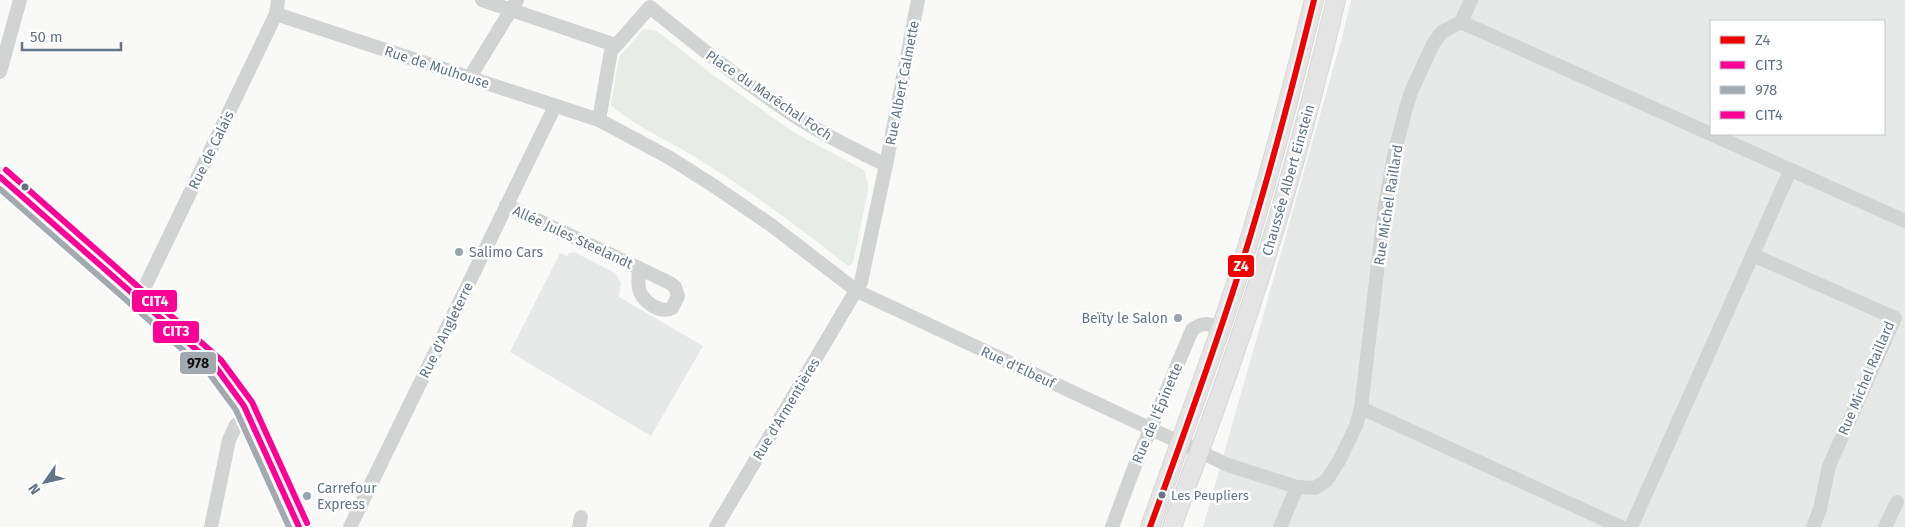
<svg xmlns="http://www.w3.org/2000/svg" width="1905" height="527" font-family="'Fira Sans',sans-serif">
<rect width="100%" height="100%" fill="#f9f9f8"/>
<g fill="#e7e9e9" fill-rule="evenodd">
<path d="M1351,0H1905V527H1203L1341,41ZM1711,21H1884V134H1711Z"/>
<path d="M574,252L615,273L621,283L619,297L703,346L651,436L510,352L560,253L567,256L569,253Z"/>
</g>
<path fill="#e8ece6" d="M644,29L657,31L713,75L795,133L864,170L868,183V191L853,263L848,266C799,227 749,190 695,157C669,141 633,125 611,105L618,63L620,56Z"/>
<g fill="none" stroke-linecap="round" stroke-linejoin="round">
<g stroke="#d6d7d7" stroke-width="20">
<g id="major">
<path d="M0,177L215,366L244,406L299,527"/>
<path d="M1150,527C1174,460 1198,394 1221,328C1258,220 1287,110 1314,0"/>
<path d="M1172,527C1193,467 1216,409 1236,349C1276,234 1308,118 1336,0"/>
</g>
</g>
<g stroke="#d2d3d3" stroke-width="14">
<path d="M482,0L615,45"/>
<path d="M1471,0L1461,22L1442,32L1433,44L1411,92L1406,108L1395,151L1385,205L1361,408L1621,527"/>
<path d="M276,14L599,120L670,158L714,186L771,225L857,291L1228,465L1297,487L1315,488L1326,481L1339,461L1356,426L1361,408"/>
<path d="M1461,22L1905,221"/>
<path d="M0,72L20,0"/>
<path d="M470,77L517,0"/>
<path d="M599,120L611,51L650,7C699,47 748,86 801,120C828,137 857,151 886,165L861,282L716,527"/>
<path d="M886,165L918,0"/>
<path d="M506,205L670,283L675,287L678,296L672,308C661,314 645,303 640,292C637,285 639,275 639,268"/>
<path d="M1753,255L1895,318L1829,466L1820,509L1813,527"/>
<path d="M139,299L276,14L278,0"/>
<path d="M211,527L229,440L236,425L248,415"/>
<path d="M350,527L555,106"/>
<path d="M579,527L581,517"/>
<path d="M1112,527L1134,468L1192,330C1203,321 1209,324 1221,328"/>
<path d="M1280,527L1297,487"/>
<path d="M1631,527L1790,171"/>
<path d="M1885,527L1897,502"/>
</g>
<use href="#major" stroke="#e4e4e4" stroke-width="18"/>
<g stroke="#fff" stroke-width="10">
<path id="bus-1" d="M1150,527C1179,448 1208,368 1234,288C1265,193 1290,97 1314,0"/>
</g>
<g stroke="#fff" stroke-width="10">
<path id="bus-2" d="M0,177L215,366L244,406L299,527"/>
</g>
<g stroke="#fff" stroke-width="10">
<path id="bus-3" d="M0,189L208,372L236,410L289,527"/>
</g>
<g stroke="#fff" stroke-width="10">
<path id="bus-4" d="M6,170L221,360L252,402L307,523"/>
</g>
<use href="#bus-1" stroke="#f00000" stroke-width="6"/>
<use href="#bus-2" stroke="#ff0096" stroke-width="6"/>
<use href="#bus-3" stroke="#a3aaaf" stroke-width="6"/>
<use href="#bus-4" stroke="#ff0096" stroke-width="6"/>
</g>
<g fill="#627585" stroke="#fff" stroke-width="2">
<circle cx="25" cy="187" r="4.5"/>
<circle cx="1162" cy="495" r="4.5"/>
</g>
<g fill="#97a3ad" stroke="#fff" stroke-width="2">
<circle cx="459" cy="252" r="5"/>
<circle cx="1178" cy="318" r="5"/>
<circle cx="307" cy="496" r="5"/>
</g>
<g text-anchor="middle" stroke-width="5" stroke-linejoin="round" paint-order="stroke">
<g font-size="13" fill="#627585" stroke="#fff" text-anchor="start">
<text x="1171" y="500">Les Peupliers</text>
</g>
<g font-size="14" fill="#627585" stroke="#fff">
<text transform="translate(437 67) rotate(18)" y="5">Rue de Mulhouse</text>
<text transform="translate(902 83) rotate(-79)" y="5">Rue Albert Calmette</text>
<text transform="translate(769 95) rotate(34)" y="5">Place du Maréchal Foch</text>
<text transform="translate(211 150) rotate(-64)" y="5">Rue de Calais</text>
<text transform="translate(1288 180) rotate(-74)" y="5">Chaussée Albert Einstein</text>
<text transform="translate(1388 205) rotate(-81)" y="5">Rue Michel Raillard</text>
<text transform="translate(573 237) rotate(25)" y="5">Allée Jules Steelandt</text>
<text transform="translate(446 330) rotate(-64)" y="5">Rue d'Angleterre</text>
<text transform="translate(1018 367) rotate(25)" y="5">Rue d'Elbeuf</text>
<text transform="translate(1866 378) rotate(-67)" y="5">Rue Michel Raillard</text>
<text transform="translate(786 409) rotate(-59)" y="5">Rue d'Armentières</text>
<text transform="translate(1157 413) rotate(-67)" y="5">Rue de l'Épinette</text>
</g>
<g font-size="14" fill="#627585" stroke="#fff" text-anchor="start">
<text x="469" y="257">Salimo Cars</text>
<text x="1168" y="323" text-anchor="end">Beïty le Salon</text>
<text x="317" y="493">Carrefour<tspan x="317" dy="16">Express</tspan></text>
</g>
</g>
<g stroke="#fff" stroke-width="2">
<rect x="1227" y="254" width="28" height="24" rx="5" fill="#f00000"/>
<rect x="131" y="289" width="47" height="24" rx="5" fill="#ff0096"/>
<rect x="152" y="320" width="48" height="24" rx="5" fill="#ff0096"/>
<rect x="179" y="351" width="38" height="24" rx="5" fill="#a3aaaf"/>
</g>
<g font-size="14" text-anchor="middle" font-weight="bold" fill="#fff">
<text x="1241" y="271">Z4</text>
<text x="155" y="306">CIT4</text>
<text x="176" y="336">CIT3</text>
</g>
<g font-size="14" text-anchor="middle" font-weight="bold" fill="#111">
<text x="198" y="368">978</text>
</g>
<rect x="1710" y="20" width="175" height="115" fill="#ffffff" stroke="#c0c8ce"/>
<rect x="1720" y="36" width="25" height="8" fill="#f00000" stroke="#c0c8ce"/>
<text x="1755" y="45" font-size="15" fill="#627585">Z4</text>
<rect x="1720" y="61" width="25" height="8" fill="#ff0096" stroke="#c0c8ce"/>
<text x="1755" y="70" font-size="15" fill="#627585">CIT3</text>
<rect x="1720" y="86" width="25" height="8" fill="#a3aaaf" stroke="#c0c8ce"/>
<text x="1755" y="95" font-size="15" fill="#627585">978</text>
<rect x="1720" y="111" width="25" height="8" fill="#ff0096" stroke="#c0c8ce"/>
<text x="1755" y="120" font-size="15" fill="#627585">CIT4</text>
<g transform="translate(45 482) rotate(236)" stroke="#ffffff" stroke-width="4" paint-order="stroke">
<path d="M0-4L9 19L0 12L-9 19Z" fill="#627585"/>
<text y="-8" font-size="14" font-weight="bold" text-anchor="middle" fill="#627585">N</text>
</g>
<path d="M22 42v8h99v-8" fill="none" stroke="#627585" stroke-width="2.5"/>
<text x="30" y="42" font-size="15" fill="#627585" stroke="#ffffff" stroke-width="4" paint-order="stroke">50 m</text>
</svg>
